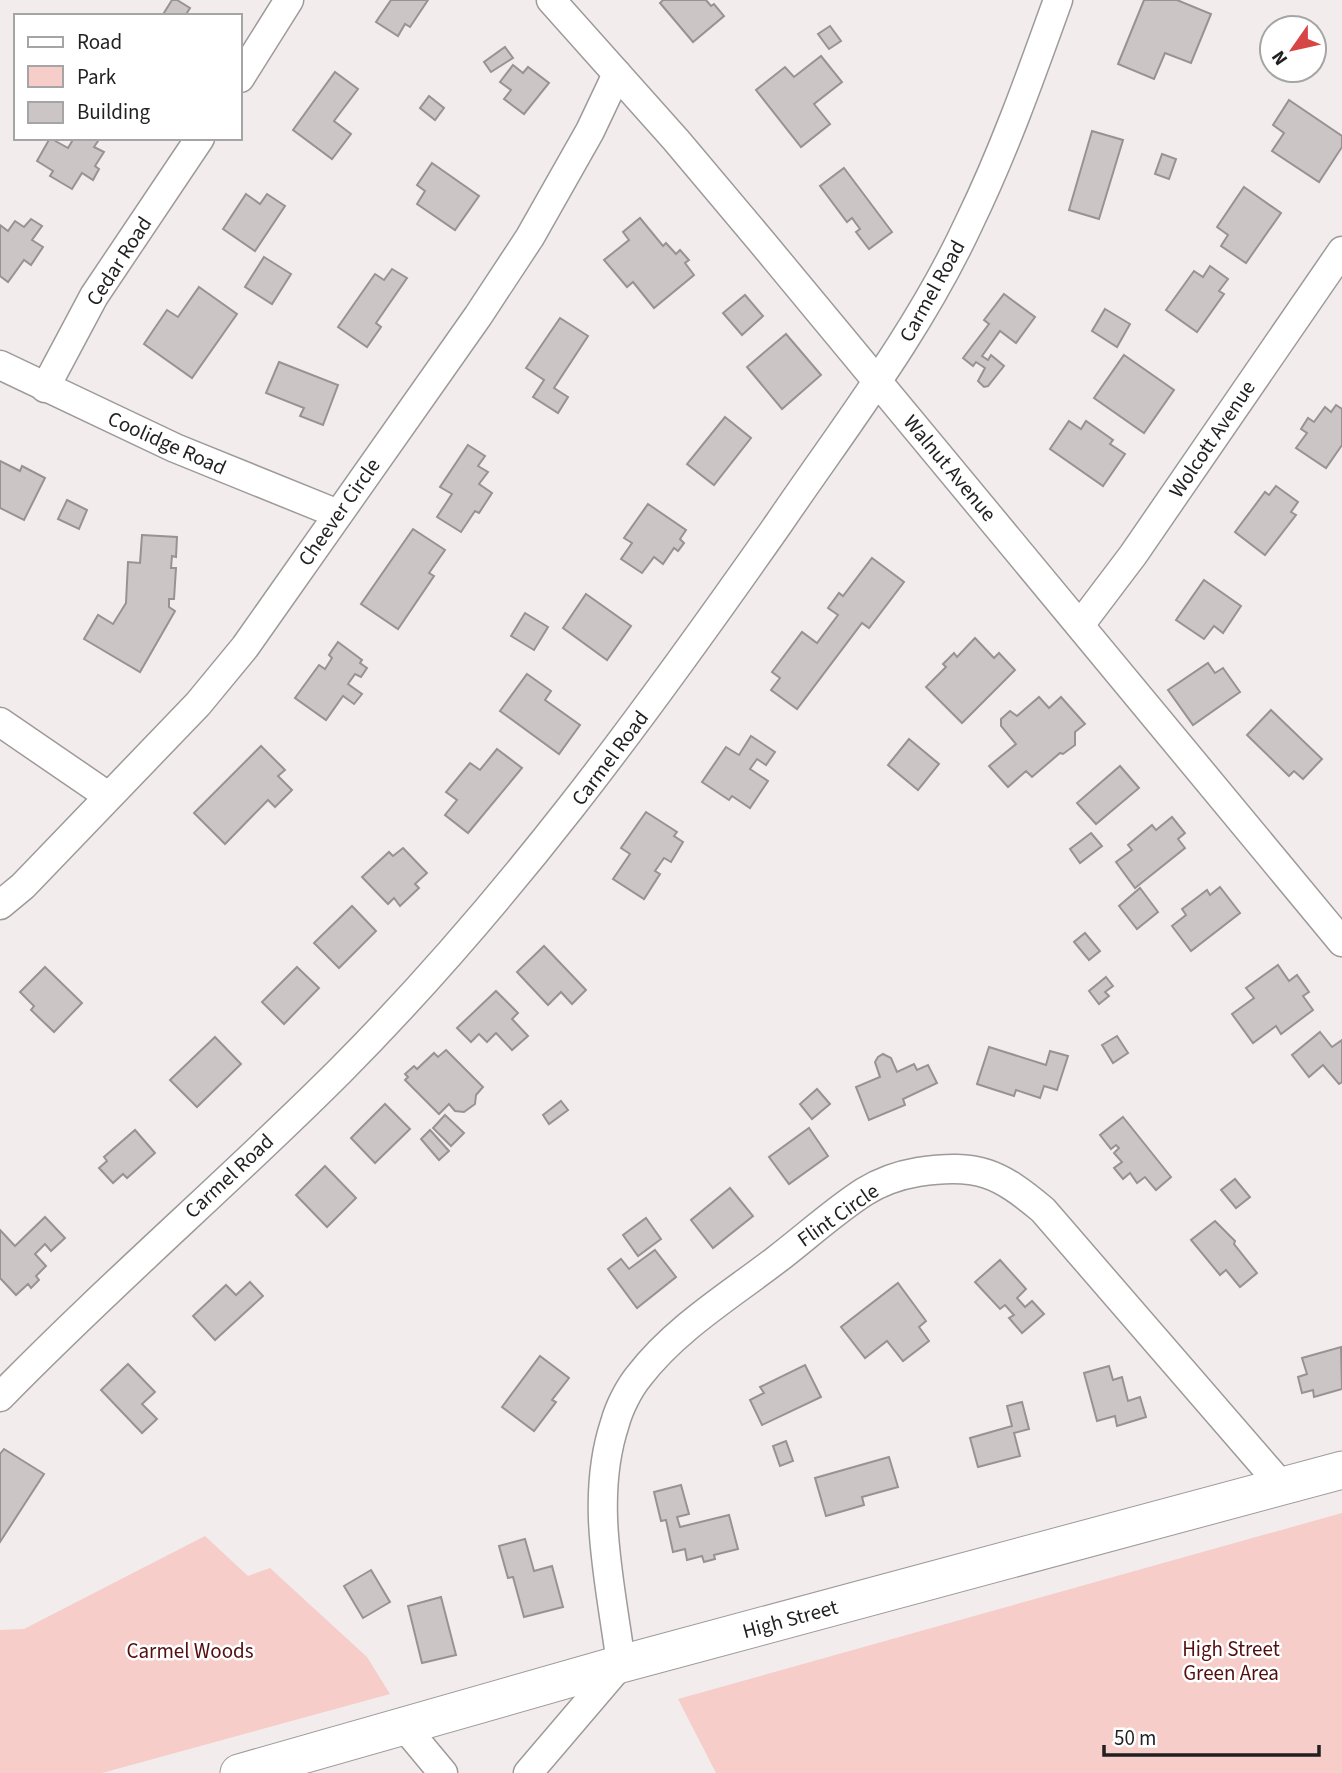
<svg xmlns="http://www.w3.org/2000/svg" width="1342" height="1773" font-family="'Source Sans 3',sans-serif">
<rect width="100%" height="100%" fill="#f2ecec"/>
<g fill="#f6cdc8">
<path d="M1342,1513V1773H716L678,1699Z"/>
<path d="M205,1536L248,1576L270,1568L367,1657L390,1694L102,1773H0V1630L24,1629Z"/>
</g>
<g fill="#cbc6c5" stroke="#989393" stroke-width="2">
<path d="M172,0H177L190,8L185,16H162Z"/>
<path d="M391,0H428L410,27L405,24L398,36L376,22Z"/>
<path d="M663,0H706L711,6L714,4L724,16L693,42L660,3Z"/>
<path d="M1144,0H1177L1211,14L1191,63L1165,53L1154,79L1118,64Z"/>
<path d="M830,26L841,41L829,49L818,34Z"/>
<path d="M505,47L513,58L491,72L484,62Z"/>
<path d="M821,56L842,82L814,104L830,124L801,147L756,90L785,67L794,77Z"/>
<path d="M513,65L523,73L528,67L549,83L524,114L504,99L511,90L500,82Z"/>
<path d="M335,72L358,89L334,121L351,134L332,159L293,130Z"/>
<path d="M429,96L444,108L435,120L420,108Z"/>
<path d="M1289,100L1342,136V147L1319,182L1272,151L1284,133L1273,125Z"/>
<path d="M1092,131L1123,140L1099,219L1069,210Z"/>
<path d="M50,138L68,148L74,138H100L94,147L104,152L95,166L99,169L93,180L82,173L72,189L50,176L53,171L37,161Z"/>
<path d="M1162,154L1176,159L1169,179L1155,174Z"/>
<path d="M432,163L479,196L455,230L417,204L425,191L417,185Z"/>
<path d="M844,168L892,232L869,249L856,232L860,229L852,218L847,222L820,186Z"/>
<path d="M1244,187L1281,213L1246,263L1221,246L1228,235L1217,227Z"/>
<path d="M246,194L260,204L267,194L285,206L255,251L223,229Z"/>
<path d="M640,218L663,246L666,243L676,254L680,250L689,260L685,263L694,275L654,308L633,282L627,287L604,260L629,240L623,232Z"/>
<path d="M31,219L42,226L32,240L43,247L31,265L24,260L8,282L0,276V225L8,231L15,221L24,227Z"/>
<path d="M264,257L291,274L272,304L245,287Z"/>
<path d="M1210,266L1228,279L1219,291L1224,294L1197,332L1166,310L1194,271L1203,277Z"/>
<path d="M392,269L407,278L376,323L381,327L367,347L338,327L375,274L384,280Z"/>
<path d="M199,287L237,314L192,378L144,344L167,310L178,317Z"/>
<path d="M1004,294L1035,317L1016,343L1000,331L982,356L988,360L991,355L1004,366L988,386L984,387L978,381L985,368L976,362L973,366L963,358L989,324L984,320Z"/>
<path d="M745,295L763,316L742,335L723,313Z"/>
<path d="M1105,309L1130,324L1117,347L1092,331Z"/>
<path d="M560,318L588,336L554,388L568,397L558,413L533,397L544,380L526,368Z"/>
<path d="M786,334L821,375L782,409L747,367Z"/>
<path d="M1124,355L1174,390L1144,433L1094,398Z"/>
<path d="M279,362L338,385L323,425L300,416L304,408L266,393Z"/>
<path d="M1336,405L1342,409V445L1326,468L1296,448L1307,433L1301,429L1308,418L1314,422L1325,407L1331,412Z"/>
<path d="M725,417L751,438L714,485L687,464Z"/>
<path d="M1069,421L1081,429L1086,421L1113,440L1110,444L1125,454L1103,486L1050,449Z"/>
<path d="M468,445L485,456L478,466L488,472L479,484L492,493L479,513L475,511L461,532L437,517L452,494L440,487Z"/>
<path d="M0,461L20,471L22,466L45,478L24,520L0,508Z"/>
<path d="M1276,486L1298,502L1291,512L1296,515L1265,555L1235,532L1265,492L1269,495Z"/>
<path d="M67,500L87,510L79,529L58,519Z"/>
<path d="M648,504L686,530L680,539L684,543L678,551L674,548L663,564L654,557L642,573L621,559L632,543L624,538Z"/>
<path d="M413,529L445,550L429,573L434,576L398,629L361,604Z"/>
<path d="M142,535L177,537L176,557L172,556L171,568H176L174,599H169V607L175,611L140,672L84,639L98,615L113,624L126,603L128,562L140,563Z"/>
<path d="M872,558L904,582L869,628L862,623L797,709L771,690L780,678L772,672L802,632L817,643L838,615L828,608L839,593L843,596Z"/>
<path d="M1204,580L1241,606L1223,633L1214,626L1204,639L1176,620Z"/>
<path d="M586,594L631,626L607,660L563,628Z"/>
<path d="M525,613L548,627L534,650L511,636Z"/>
<path d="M975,638L994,658L999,653L1015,670L962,723L926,687L946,667L943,664L954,653L957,657Z"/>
<path d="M338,642L362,660L360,663L367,668L361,677L355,674L348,684L362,694L354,704L343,696L326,720L295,698L319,665L325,669L332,658L329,655Z"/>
<path d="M1208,663L1215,673L1223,668L1240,692L1193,725L1168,690Z"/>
<path d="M527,674L551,691L545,700L580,725L559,754L500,711Z"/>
<path d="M1039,697L1049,708L1061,697L1085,724L1075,732V745L1063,754L1060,753L1032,777L1026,771L1008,787L989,766L1016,744L1001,726V719L1010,711L1017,716Z"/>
<path d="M1271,710L1322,759L1303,779L1294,771L1289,776L1247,735Z"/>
<path d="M751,736L775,752L766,765L757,759L750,769L768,781L750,808L732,796L729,800L702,782L726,747L739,755Z"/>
<path d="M909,739L939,764L918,790L888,765Z"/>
<path d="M261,746L285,770L278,776L292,790L275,807L268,800L225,844L194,813Z"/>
<path d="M497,749L522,768L468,833L445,815L457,800L446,792L470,763L480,770Z"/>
<path d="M1120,766L1139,788L1096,824L1077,803Z"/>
<path d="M646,812L677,832L674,836L683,842L671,862L664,858L655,871L660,874L644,899L613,879L630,854L621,848Z"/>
<path d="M1172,817L1185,833L1178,839L1185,848L1135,888L1116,862L1132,850L1128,845L1152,825L1156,830Z"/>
<path d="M1091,833L1102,846L1080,863L1070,849Z"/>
<path d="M403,848L427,873L415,884L419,888L400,906L394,898L388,904L362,877L389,852L393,856Z"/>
<path d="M1220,887L1240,913L1191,951L1172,926L1186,915L1182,909L1207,890L1210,895Z"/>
<path d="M1140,888L1158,912L1137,929L1119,906Z"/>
<path d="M352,906L376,931L339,968L314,943Z"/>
<path d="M1085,933L1100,951L1089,960L1074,942Z"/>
<path d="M544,946L586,990L572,1004L561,992L548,1005L517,972Z"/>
<path d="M1278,965L1289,981L1297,975L1309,992L1303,996L1313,1010L1281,1034L1276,1026L1253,1043L1232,1014L1254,998L1246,988Z"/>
<path d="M45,967L82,1003L54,1032L31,1010L34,1006L20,992Z"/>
<path d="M297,967L319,988L284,1024L262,1002Z"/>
<path d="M1106,977L1113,986L1105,992L1109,996L1099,1004L1089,991Z"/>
<path d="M496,991L518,1013L512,1019L528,1036L512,1050L496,1033L487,1042L479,1034L471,1042L457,1028Z"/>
<path d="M1320,1032L1332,1047L1342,1040V1082L1339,1084L1323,1065L1309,1077L1292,1055Z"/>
<path d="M1117,1036L1128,1053L1113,1063L1102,1045Z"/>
<path d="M215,1037L241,1064L197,1107L170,1080Z"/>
<path d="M989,1047L1046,1065L1050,1051L1068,1056L1057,1090L1044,1086L1040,1098L1016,1090L1014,1096L977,1084Z"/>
<path d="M446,1050L483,1087L476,1095L475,1104L464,1112L455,1111L449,1104L439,1114L405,1080L408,1077L405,1074L414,1066L417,1069L434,1053L438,1057Z"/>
<path d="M883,1054L891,1058L897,1072L914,1064L917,1070L928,1065L937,1083L903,1099L905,1105L869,1120L856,1087L880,1077L875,1062L878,1057Z"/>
<path d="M817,1089L830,1104L812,1119L800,1104Z"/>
<path d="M561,1101L568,1110L549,1124L543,1115Z"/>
<path d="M385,1104L410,1129L375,1163L351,1138Z"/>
<path d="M445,1115L464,1133L451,1146L433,1128Z"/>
<path d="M1123,1117L1171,1177L1156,1190L1145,1177L1137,1183L1130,1173L1123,1179L1114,1168L1122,1162L1114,1153L1119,1148L1116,1145L1111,1149L1100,1135Z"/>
<path d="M809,1128L828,1156L789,1184L769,1157Z"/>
<path d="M135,1130L155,1153L127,1178L123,1174L113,1183L99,1168L107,1161L104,1157Z"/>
<path d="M430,1130L449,1151L439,1160L421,1139Z"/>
<path d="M325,1166L356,1198L327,1227L296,1195Z"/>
<path d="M1235,1179L1250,1197L1236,1208L1221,1190Z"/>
<path d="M730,1188L753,1216L713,1248L691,1220Z"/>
<path d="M45,1217L65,1238L51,1251L45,1244L35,1254L46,1266L36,1276L39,1280L31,1288L28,1284L16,1295L0,1278V1230L15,1246Z"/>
<path d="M646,1218L661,1239L638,1256L623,1235Z"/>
<path d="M1215,1221L1235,1241L1234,1244L1257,1273L1240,1287L1226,1270L1220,1275L1191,1240Z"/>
<path d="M655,1250L676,1277L637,1308L608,1269L621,1259L629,1269Z"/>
<path d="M1000,1260L1026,1289L1017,1298L1025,1307L1032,1301L1044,1314L1022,1333L1009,1318L1014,1315L1005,1305L1000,1309L975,1282Z"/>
<path d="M250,1282L263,1296L215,1340L193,1316L226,1285L236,1295Z"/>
<path d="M898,1283L926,1321L919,1327L929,1341L903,1361L887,1341L865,1358L841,1327Z"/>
<path d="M1341,1347L1342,1389L1314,1397L1313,1390L1302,1393L1298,1377L1307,1374L1302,1358Z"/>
<path d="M540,1356L569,1378L552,1400L556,1402L534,1431L502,1407Z"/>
<path d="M128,1364L155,1392L142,1404L157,1419L142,1433L101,1390Z"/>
<path d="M805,1365L821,1397L762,1425L750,1400L764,1393L760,1387Z"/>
<path d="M1109,1366L1113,1380L1122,1377L1128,1401L1140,1397L1146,1417L1117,1426L1115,1416L1097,1421L1084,1373Z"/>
<path d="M1022,1402L1029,1429L1014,1433L1020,1456L978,1467L970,1438L1012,1426L1007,1406Z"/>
<path d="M786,1441L793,1461L780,1466L773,1446Z"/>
<path d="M4,1449L44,1474L0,1542V1454Z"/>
<path d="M889,1457L898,1487L862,1497L864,1505L826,1516L815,1478Z"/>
<path d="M681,1485L689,1514L677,1517L680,1527L729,1515L738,1549L714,1555L715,1559L704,1562L702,1556L687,1560L685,1549L673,1552L666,1520L661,1521L654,1492Z"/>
<path d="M525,1539L534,1571L552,1566L563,1607L524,1617L513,1577L508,1578L499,1546Z"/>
<path d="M371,1570L390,1602L363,1618L344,1586Z"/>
<path d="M441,1597L456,1655L422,1663L408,1606Z"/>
</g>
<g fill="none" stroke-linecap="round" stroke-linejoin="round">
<g stroke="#9f9a9a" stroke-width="31">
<g id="minor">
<path d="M551,0L676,140L761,241L1342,942"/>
<path d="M240,78L289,0"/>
<path d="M0,365L175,448L338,514"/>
<path d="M45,388L94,296L200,138"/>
<path d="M1080,625L1133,555L1342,251"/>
<path d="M0,722L108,796"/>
<path d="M0,905L23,886L198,704L245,647L478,316L530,237L590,131L617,74"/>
<path d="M0,1397C110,1284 229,1182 340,1071C508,902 643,717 779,523C846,425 919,331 969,223C1004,151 1031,75 1058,0"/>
<path d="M403,1725L443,1773"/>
<path d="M528,1773L621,1664C611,1585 589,1501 615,1423C619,1408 629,1388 639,1376C675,1329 729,1296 776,1260C805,1238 833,1212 864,1192C880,1182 900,1175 918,1172C978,1163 999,1173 1043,1210L1282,1486"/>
</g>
</g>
<g stroke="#9f9a9a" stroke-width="39">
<path id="major" d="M239,1773L621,1664L1342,1470"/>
</g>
<use href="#minor" stroke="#fff" stroke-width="28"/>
<use href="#major" stroke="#fff" stroke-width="37"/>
</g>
<g text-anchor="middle" stroke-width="5" stroke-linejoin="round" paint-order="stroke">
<g font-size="21" fill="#211f1f" stroke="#fff">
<text transform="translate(119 261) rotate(-57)" y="7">Cedar Road</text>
<text transform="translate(932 291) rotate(-61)" y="7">Carmel Road</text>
<text transform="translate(1212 439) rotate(-56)" y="7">Wolcott Avenue</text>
<text transform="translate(167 443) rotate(24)" y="7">Coolidge Road</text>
<text transform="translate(950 468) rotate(50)" y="7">Walnut Avenue</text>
<text transform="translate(339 512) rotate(-55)" y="7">Cheever Circle</text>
<text transform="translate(610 758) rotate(-53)" y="7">Carmel Road</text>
<text transform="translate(229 1176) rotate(-43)" y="7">Carmel Road</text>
<text transform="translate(838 1215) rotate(-35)" y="7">Flint Circle</text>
<text transform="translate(790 1619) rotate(-15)" y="7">High Street</text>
</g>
<g font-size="21" fill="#530f10" stroke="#fff">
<text x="1231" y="1656">High Street<tspan x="1231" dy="24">Green Area</tspan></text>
<text x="190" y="1658">Carmel Woods</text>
</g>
</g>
<rect x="14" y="14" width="228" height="126" fill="#ffffff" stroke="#a6a5a5" stroke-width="2"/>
<rect x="28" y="37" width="35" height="10" fill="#ffffff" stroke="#a6a5a5" stroke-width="2"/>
<text x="77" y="49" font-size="21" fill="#211f1f">Road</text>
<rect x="28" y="66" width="35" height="21" fill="#f6cdc8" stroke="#a6a5a5" stroke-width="2"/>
<text x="77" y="84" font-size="21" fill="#211f1f">Park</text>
<rect x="28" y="102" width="35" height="21" fill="#cbc6c5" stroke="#a6a5a5" stroke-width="2"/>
<text x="77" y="119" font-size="21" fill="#211f1f">Building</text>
<g transform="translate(1293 49) rotate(236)"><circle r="33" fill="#ffffff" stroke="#a6a5a5" stroke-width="2"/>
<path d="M0-5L12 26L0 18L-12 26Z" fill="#d54645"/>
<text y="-10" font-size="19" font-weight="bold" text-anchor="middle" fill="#211f1f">N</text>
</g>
<path d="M1104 1745v10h215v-10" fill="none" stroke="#211f1f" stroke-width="3.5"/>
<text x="1114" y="1745" font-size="21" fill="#211f1f" stroke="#ffffff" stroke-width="5" paint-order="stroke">50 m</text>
</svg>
